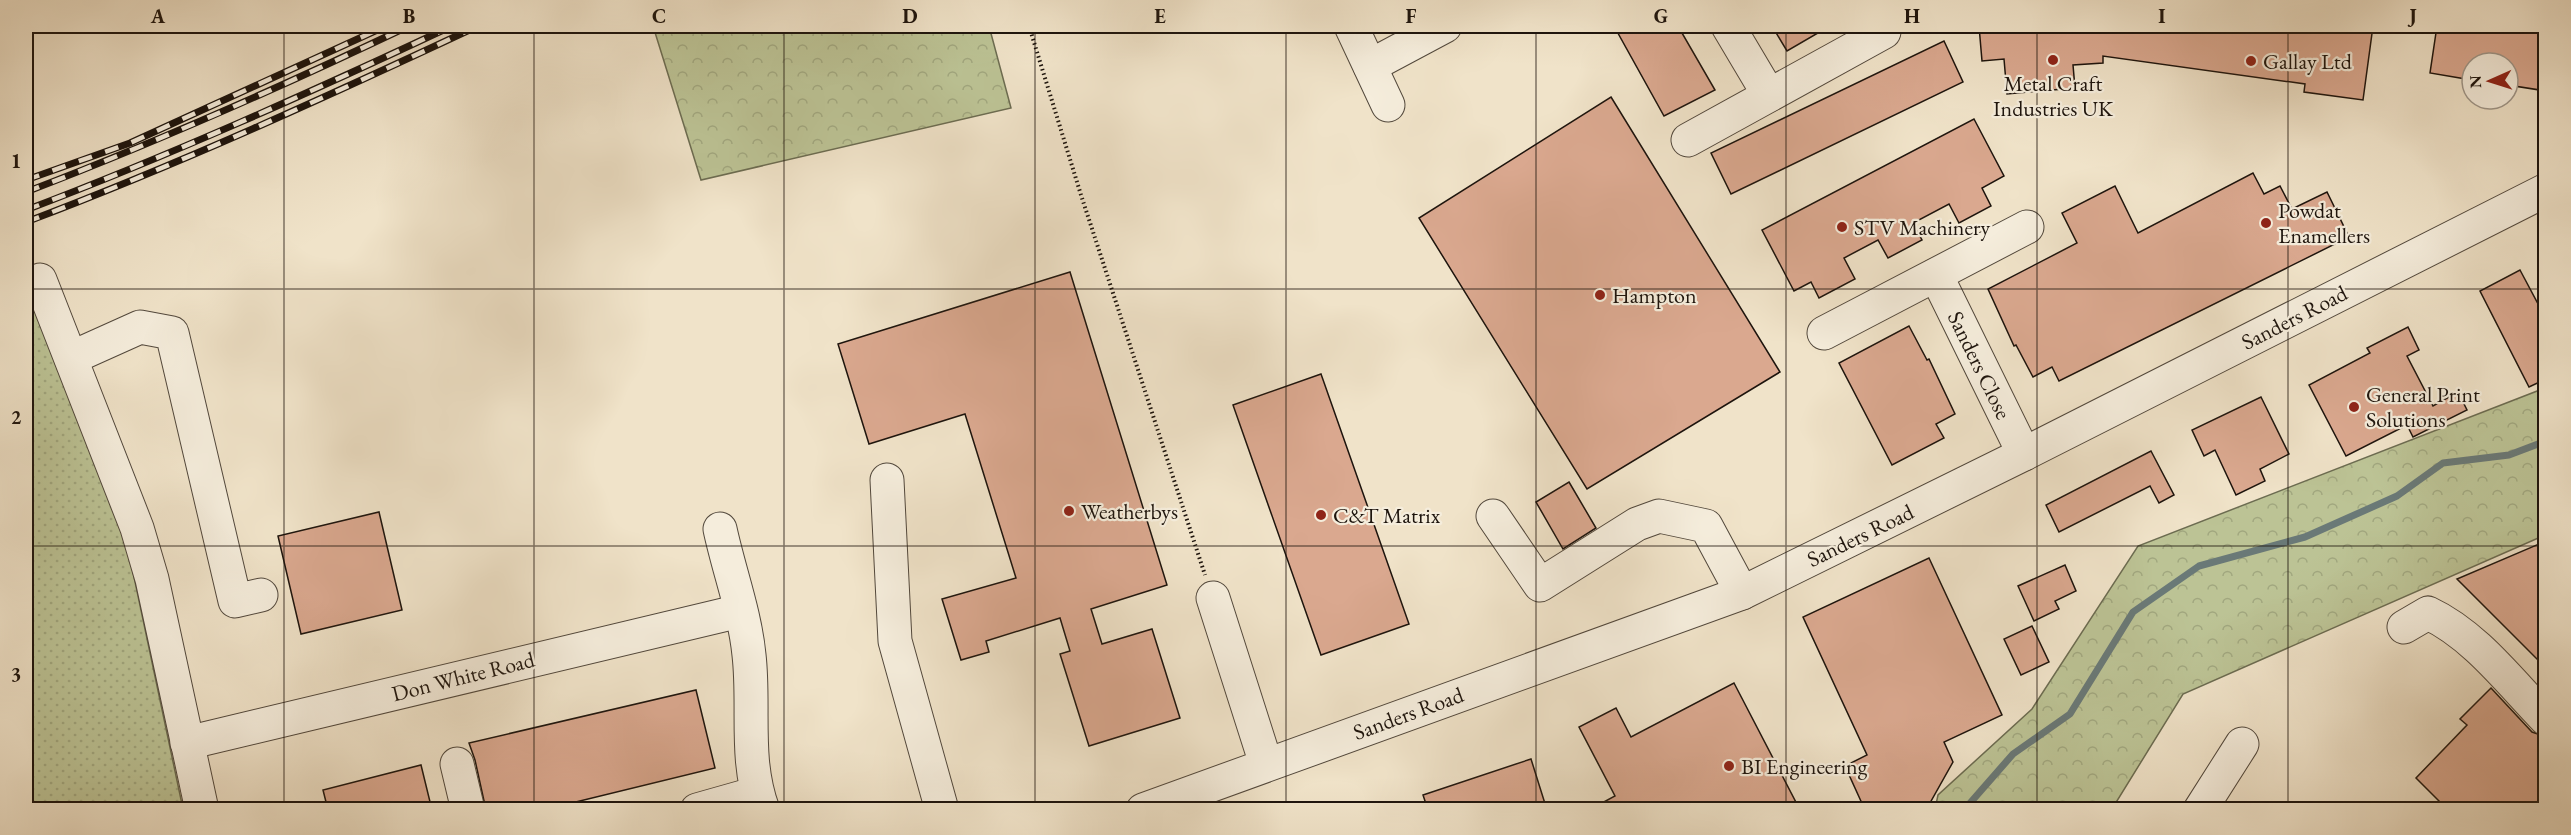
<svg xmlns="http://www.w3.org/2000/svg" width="2571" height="835" font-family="'EB Garamond',serif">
<defs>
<pattern id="grass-dots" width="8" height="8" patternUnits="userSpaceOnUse" patternTransform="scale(1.5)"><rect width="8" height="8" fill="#bcc395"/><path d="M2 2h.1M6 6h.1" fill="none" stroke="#a1a77f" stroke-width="1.8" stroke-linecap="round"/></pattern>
<pattern id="forest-crowns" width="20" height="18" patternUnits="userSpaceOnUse" patternTransform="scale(1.5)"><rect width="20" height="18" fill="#bcc395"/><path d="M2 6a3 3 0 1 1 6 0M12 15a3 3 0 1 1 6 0" fill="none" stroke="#a1a77f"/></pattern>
</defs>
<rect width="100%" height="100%" fill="#f0e3c9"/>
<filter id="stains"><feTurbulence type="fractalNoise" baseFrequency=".00333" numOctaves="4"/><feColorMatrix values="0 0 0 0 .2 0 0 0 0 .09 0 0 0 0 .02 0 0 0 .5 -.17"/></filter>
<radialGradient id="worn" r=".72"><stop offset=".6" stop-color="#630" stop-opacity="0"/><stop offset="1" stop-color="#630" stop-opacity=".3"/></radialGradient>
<path fill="url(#grass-dots)" stroke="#6c6c51" stroke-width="1.5" d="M26,278L126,539L183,809H26Z"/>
<g fill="url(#forest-crowns)" stroke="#6c6c51" stroke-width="1.5">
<path d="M653,26H989L1011,108L701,180Z"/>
<path d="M2545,388V535L2183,694L2112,809H1935L1938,795L2032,709L2138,546Z"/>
</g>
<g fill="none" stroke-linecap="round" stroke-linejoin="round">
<path stroke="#6a7977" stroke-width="7" d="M1964,810L2013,754L2070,714L2133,612L2199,566L2305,537L2397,496L2443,463L2509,455L2546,441"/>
</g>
<g fill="#daa88f" stroke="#1d140d" stroke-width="1.5">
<path d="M1614,26H1678L1715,90L1664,116Z"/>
<path d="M1772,26H1830L1787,51Z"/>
<path d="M1979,26H2373L2363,100L2304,92L2305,84L2103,56V63L2073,65L2075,88L2007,94L2004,59L1982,61Z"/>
<path d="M2437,26H2546V91L2508,85V63H2472V80L2430,73Z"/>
<path d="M1944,41L1963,82L1731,194L1711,153Z"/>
<path d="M1611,97L1780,372L1587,489L1419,218Z"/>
<path d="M1974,119L2004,176L1982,188L1991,206L1959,223L1949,204L1913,223L1922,240L1888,258L1878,240L1844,258L1855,279L1819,298L1811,282L1794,291L1762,230Z"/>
<path d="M2253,173L2264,194L2280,186L2292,209L2327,192L2349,237L2059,381L2052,367L2033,377L2016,345L2014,346L1988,289L2077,243L2062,213L2115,186L2138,233Z"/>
<path d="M2520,270L2546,319V379L2529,387L2480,291Z"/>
<path d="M1070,272L1167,585L1091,609L1102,644L1152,629L1180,718L1089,746L1060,654L1070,651L1060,618L986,641L989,652L961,660L942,599L1016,578L965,414L869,444L838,344Z"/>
<path d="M1909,326L1927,360L1929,359L1955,414L1936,424L1944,438L1892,465L1839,363Z"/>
<path d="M2408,327L2419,350L2407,356L2433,406L2458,392L2467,410L2413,437L2407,425L2346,456L2309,385L2370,353L2367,348Z"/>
<path d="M1321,374L1409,624L1321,655L1233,405Z"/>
<path d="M2261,397L2289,454L2260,469L2265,481L2236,495L2215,450L2204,456L2192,430Z"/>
<path d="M2151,451L2174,495L2159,503L2150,486L2059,532L2046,505Z"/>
<path d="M1569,482L1596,528L1563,549L1536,502Z"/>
<path d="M379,512L402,610L301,634L278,536Z"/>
<path d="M2546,541V668L2457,579Z"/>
<path d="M1929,558L2002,715L1944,742L1953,762L1926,810H1865L1845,766L1867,755L1803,617Z"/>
<path d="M2065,565L2076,591L2055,601L2059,609L2034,621L2018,586Z"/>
<path d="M2032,626L2049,662L2021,675L2004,639Z"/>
<path d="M1734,683L1800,810H1589L1615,796L1579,727L1616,708L1631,737Z"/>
<path d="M2491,688L2532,732L2546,737V810H2448L2416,778L2467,725L2460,719Z"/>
<path d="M696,690L715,768L543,810H486L475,760L469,743Z"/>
<path d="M1531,759L1547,810H1428L1423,795Z"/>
<path d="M421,765L432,810H328L323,790Z"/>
</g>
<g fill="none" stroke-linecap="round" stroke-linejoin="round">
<g stroke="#52483c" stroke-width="35">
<g id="minor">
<path d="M1351,26L1388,105"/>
<path d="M1728,26L1769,95"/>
<path d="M1370,66L1445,26"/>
<path d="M1688,140L1884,32"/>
<path d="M1936,275L2024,454"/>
<path d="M40,280L137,528L152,579L202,810"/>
<path d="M1824,333L2027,227"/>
<path d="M71,358L140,327L172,333L235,601L261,595"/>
<path d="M887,480L895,641L942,810"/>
<path d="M1493,516L1540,585L1637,524L1659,516L1706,526L1742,593"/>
<path d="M720,529C729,571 745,613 749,655C755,707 744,759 763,810"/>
<path d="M1213,598L1266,764"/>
<path d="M2404,627L2428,613C2475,635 2510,682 2546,719"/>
<path d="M187,743L740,611"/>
<path d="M457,764L468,810"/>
<path d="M697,810L757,793"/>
<path d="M1143,810L1742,593L2024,454L2546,190"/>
<path d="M2200,810L2242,744"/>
</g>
</g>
<path stroke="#1d140d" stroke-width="4" stroke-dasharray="1.5 3" stroke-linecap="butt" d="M1029,26L1081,195L1205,575"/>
<use href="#minor" stroke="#f5eddc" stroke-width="33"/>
<g stroke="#1d140d" stroke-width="7">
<g id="rail">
<path d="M26,180L130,143L386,26"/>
<path d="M26,192C157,142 283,86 409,26"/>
<path d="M26,210C171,155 311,92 452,26"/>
<path d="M26,222C180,164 328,96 478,26"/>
</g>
</g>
<use href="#rail" stroke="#f5eddc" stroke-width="4.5" stroke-dasharray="14" stroke-linecap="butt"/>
</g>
<path fill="none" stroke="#1d140d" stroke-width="1.5" stroke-opacity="0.55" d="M284,26V810M534,26V810M784,26V810M1035,26V810M1286,26V810M1536,26V810M1786,26V810M2037,26V810M2288,26V810M26,289H2546M26,546H2546"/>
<g fill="#8f2418" stroke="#f5eddc" stroke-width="2">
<circle cx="2053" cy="60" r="6"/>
<circle cx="2251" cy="61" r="6"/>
<circle cx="2266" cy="223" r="6"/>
<circle cx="1842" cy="227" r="6"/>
<circle cx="1600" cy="295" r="6"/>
<circle cx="2354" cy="407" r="6"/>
<circle cx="1069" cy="511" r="6"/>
<circle cx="1321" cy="515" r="6"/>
<circle cx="1729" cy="766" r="6"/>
</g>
<g text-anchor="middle" stroke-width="4.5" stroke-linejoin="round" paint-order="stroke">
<g font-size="22" fill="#1d140d" stroke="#f5eddc" text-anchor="start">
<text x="2263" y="69">Gallay Ltd</text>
<text x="2053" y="91" text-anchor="middle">Metal Craft<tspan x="2053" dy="25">Industries UK</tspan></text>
<text x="2278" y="218">Powdat<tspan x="2278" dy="25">Enamellers</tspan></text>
<text x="1854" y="235">STV Machinery</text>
<text x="1612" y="303">Hampton</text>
<text x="2366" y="402">General Print<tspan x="2366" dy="25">Solutions</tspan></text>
<text x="1081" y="519">Weatherbys</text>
<text x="1333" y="523">C&amp;T Matrix</text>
<text x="1741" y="774">BI Engineering</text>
</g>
<g font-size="22" fill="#1d140d" stroke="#f5eddc">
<text transform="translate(2294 317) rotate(-27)" y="8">Sanders Road</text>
<text transform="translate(1980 365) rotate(64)" y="8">Sanders Close</text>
<text transform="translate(1860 535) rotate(-26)" y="8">Sanders Road</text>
<text transform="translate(463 676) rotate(-14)" y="8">Don White Road</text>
<text transform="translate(1408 713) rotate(-20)" y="8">Sanders Road</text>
</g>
</g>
<rect width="2571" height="835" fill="none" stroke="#f0e3c9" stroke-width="66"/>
<g transform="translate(2490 81) rotate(267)"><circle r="28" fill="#f5eddc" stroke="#9f9689" stroke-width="1.5"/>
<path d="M0-4.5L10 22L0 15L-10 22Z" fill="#8f2418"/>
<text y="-9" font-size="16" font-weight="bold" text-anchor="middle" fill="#1d140d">N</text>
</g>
<rect x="33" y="33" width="2505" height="769" fill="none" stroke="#1d140d" stroke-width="2"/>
<g font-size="20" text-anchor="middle" font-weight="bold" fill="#1d140d">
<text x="158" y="23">A</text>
<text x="409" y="23">B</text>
<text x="659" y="23">C</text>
<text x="910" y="23">D</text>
<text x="1160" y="23">E</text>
<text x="1411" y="23">F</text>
<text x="1661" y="23">G</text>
<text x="1912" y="23">H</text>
<text x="2162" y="23">I</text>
<text x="2413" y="23">J</text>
<text x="16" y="168">1</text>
<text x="16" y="424">2</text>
<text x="16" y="681">3</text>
</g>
<rect width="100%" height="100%" filter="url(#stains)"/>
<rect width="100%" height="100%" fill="url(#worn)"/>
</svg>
